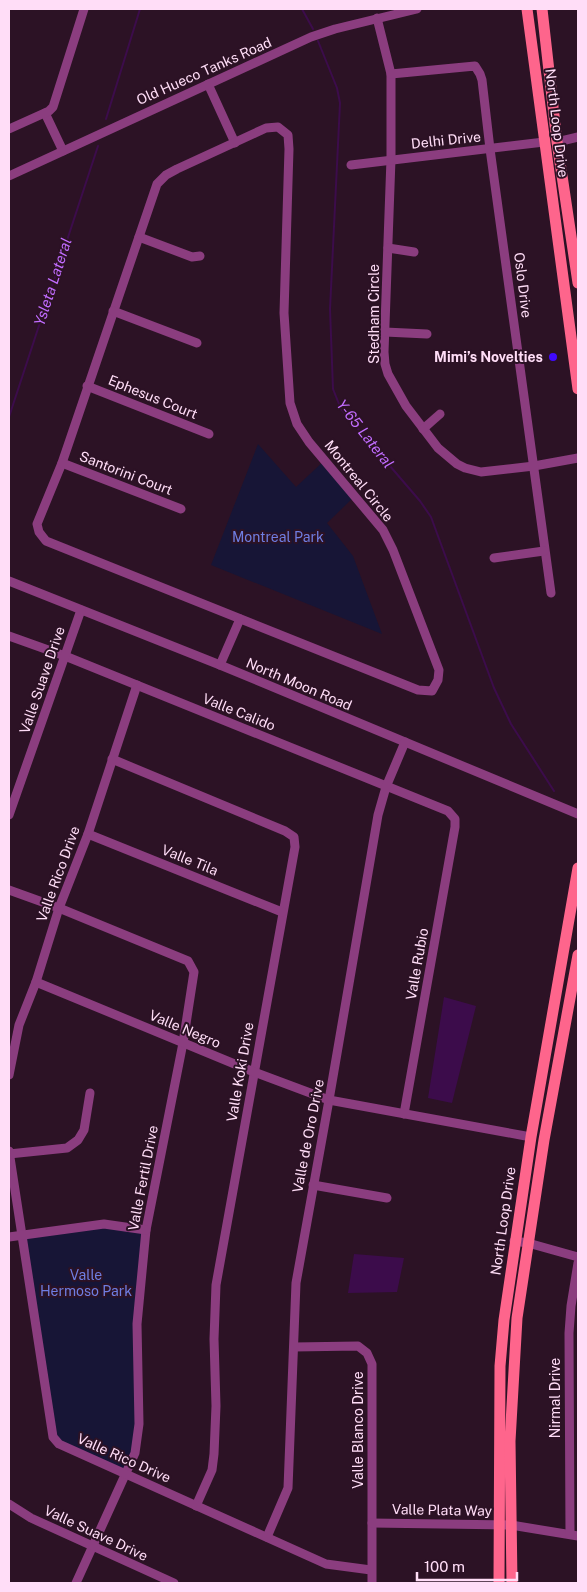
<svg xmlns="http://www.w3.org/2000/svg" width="587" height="1592" font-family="'Public Sans',sans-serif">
<rect width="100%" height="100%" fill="#2c1225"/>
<g fill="#171536">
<path d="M258,444L296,487L325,460L355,496L327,523L353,556L382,634L211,565Z"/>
<path d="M104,1224L146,1230L137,1324L139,1424L125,1473L53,1437L23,1235Z"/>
</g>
<g fill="#3c0c4b">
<path d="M444,997L476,1006L452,1103L428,1098Z"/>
<path d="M354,1254L404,1258L397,1292L348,1293Z"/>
</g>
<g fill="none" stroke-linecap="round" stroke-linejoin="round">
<g stroke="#3c0c4b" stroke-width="2">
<path d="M302,9L313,29"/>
<path d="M318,41L337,88L340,103L330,309L333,389L341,409L420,501L431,517L494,688L511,724L554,791"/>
<path d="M106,119L140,9"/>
<path d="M9,417L98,146"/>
</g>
<g stroke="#8b3d7f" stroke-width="9">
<path d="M377,18L391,74V159L384,352L385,364L388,374L406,406L438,448L457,464L465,468L481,472L534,466L578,458"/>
<path d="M391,74L475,66L480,74L482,80L490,149L551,593"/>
<path d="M208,84L235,143"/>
<path d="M45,113L63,151"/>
<path d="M278,127L288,135L289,149L284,313L290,403L297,424L309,442L383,530L393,550L439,670L438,680L432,691L418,690L46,541L39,532L37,524L62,463L157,184L166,175L177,169L266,128Z"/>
<path d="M9,129L49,111L53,107L84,9"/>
<path d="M557,142L578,137"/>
<path d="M351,165L544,142"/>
<path d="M9,176L311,37L335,29L417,9"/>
<path d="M139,237L192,257L200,256"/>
<path d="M388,248L414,252"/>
<path d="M113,311L197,343"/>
<path d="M385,332L427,334"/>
<path d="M87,386L209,434"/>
<path d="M423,429L440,414"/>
<path d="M62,463L181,509"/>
<path d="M494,558L544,551"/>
<path d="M9,581L220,665L578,814"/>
<path d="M9,636L65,656L448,811L455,819V827L404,1114"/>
<path d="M220,665L240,619"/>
<path d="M112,759L285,831L294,837L295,847L216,1285L214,1339L216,1406L214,1454L212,1470L196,1506"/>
<path d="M9,815L81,610"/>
<path d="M88,834L282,912"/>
<path d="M9,890L59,908L188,961L194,972L183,1043L146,1230L137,1324L139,1424L135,1453L76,1583"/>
<path d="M36,982L254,1072L329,1100L531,1137"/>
<path d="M9,1075L19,1025L36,982L59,908L88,834L137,685"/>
<path d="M9,1151L53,1437L59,1444L326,1564L371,1570"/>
<path d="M9,1154L67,1148L78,1140L84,1130L90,1093"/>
<path d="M313,1185L387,1198"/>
<path d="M9,1237L104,1224L146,1230"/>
<path d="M514,1241L528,1243L578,1257"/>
<path d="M294,1347L358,1346L367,1353L372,1364V1583"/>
<path d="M9,1504L31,1518L174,1583"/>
<path d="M372,1523L511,1525L578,1536"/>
<path d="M570,1534L569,1333L571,1306L578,1263"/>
<path d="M267,1537L288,1488L296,1283L329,1100L378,815L386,787L405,742"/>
</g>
<g stroke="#fe658c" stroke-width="11">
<path d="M527,9L578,389"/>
<path d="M542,9L557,142L578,283"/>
<path d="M499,1583L500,1366L504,1320L531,1137L578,868"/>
<path d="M512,1583L510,1441L517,1318L544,1140L578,955"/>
</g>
</g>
<circle fill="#400afe" stroke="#2c1225" stroke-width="2" cx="553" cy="357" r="5"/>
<g text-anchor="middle" stroke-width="4" stroke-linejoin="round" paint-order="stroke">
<g font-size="14" fill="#ffddf7" stroke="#2c1225">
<text transform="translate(204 71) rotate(-24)" y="5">Old Hueco Tanks Road</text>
<text transform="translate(557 123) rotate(83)" y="5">North Loop Drive</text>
<text transform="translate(446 140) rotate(-6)" y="5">Delhi Drive</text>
<text transform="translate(523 285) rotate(83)" y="5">Oslo Drive</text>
<text transform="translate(374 314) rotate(-90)" y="5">Stedham Circle</text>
<text transform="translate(153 397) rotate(22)" y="5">Ephesus Court</text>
<text transform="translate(126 473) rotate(21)" y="5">Santorini Court</text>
<text transform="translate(359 481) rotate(51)" y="5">Montreal Circle</text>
<text transform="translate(42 680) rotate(-71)" y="5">Valle Suave Drive</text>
<text transform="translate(299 684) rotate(23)" y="5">North Moon Road</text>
<text transform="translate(239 712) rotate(22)" y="5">Valle Calido</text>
<text transform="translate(190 860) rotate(22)" y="5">Valle Tila</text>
<text transform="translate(58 874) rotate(-70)" y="5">Valle Rico Drive</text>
<text transform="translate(417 964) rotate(-80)" y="5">Valle Rubio</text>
<text transform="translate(185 1029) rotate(23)" y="5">Valle Negro</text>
<text transform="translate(240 1072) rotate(-80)" y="5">Valle Koki Drive</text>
<text transform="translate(308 1136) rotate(-79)" y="5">Valle de Oro Drive</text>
<text transform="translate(143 1178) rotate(-79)" y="5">Valle Fertil Drive</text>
<text transform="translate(503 1221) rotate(-82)" y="5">North Loop Drive</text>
<text transform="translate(555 1398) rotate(-90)" y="5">Nirmal Drive</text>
<text transform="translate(358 1430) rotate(-90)" y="5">Valle Blanco Drive</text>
<text transform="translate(124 1458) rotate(24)" y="5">Valle Rico Drive</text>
<text transform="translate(442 1510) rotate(1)" y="5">Valle Plata Way</text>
<text transform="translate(96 1533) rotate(25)" y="5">Valle Suave Drive</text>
</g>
<g font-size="14" font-weight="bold" fill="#ffddf7" stroke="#2c1225" text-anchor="end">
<text x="543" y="362">Mimi’s Novelties</text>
</g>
<g font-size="14" fill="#6f7ee2" stroke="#2c1225">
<text x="278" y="542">Montreal Park</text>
<text x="86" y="1280">Valle<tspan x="86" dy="16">Hermoso Park</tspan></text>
</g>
<g font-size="15" font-style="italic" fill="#c16cfe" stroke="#2c1225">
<text transform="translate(53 282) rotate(-72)" y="5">Ysleta Lateral</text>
<text transform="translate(365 434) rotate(52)" y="5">Y-65 Lateral</text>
</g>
</g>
<rect width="587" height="1592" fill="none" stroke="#ffddf7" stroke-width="20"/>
<path d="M417 1572v8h100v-8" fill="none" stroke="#ffddf7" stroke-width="2.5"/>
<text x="424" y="1572" font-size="15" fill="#ffddf7" stroke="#2c1225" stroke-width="4" paint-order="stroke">100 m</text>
</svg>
